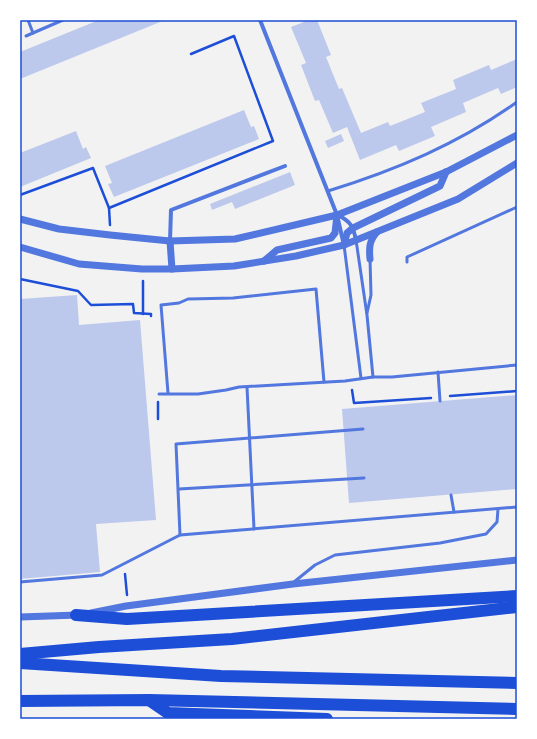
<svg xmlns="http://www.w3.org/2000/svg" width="537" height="739" font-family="'Work Sans',sans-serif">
<rect width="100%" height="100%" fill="#f2f2f2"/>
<g fill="#bdc9ec">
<path d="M99,20H165L20,79V52Z"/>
<path d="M309,20H317L331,55L326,57L339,89L342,88L361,133L388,122L390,126L425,112L421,103L456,89L453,80L489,65L491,70L517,59V87L501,94L498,88L463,103L466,112L431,127L435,136L399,151L396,145L360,160L347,127L333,133L319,100L315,101L301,65L306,63L291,27Z"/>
<path d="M244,110L251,127L254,126L259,139L114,197L108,184L112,183L105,166Z"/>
<path d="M76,131L83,149L86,147L91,158L20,187V153Z"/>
<path d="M341,134L344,141L328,148L325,141Z"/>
<path d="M290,172L295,185L235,209L232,202L212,210L210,204Z"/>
<path d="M77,295L79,325L140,320L156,520L96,524L100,572L20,579V299Z"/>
<path d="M517,395V489L349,503L342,409Z"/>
</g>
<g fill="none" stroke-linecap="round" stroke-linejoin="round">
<g stroke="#1d4ed8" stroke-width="2.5">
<path d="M20,195L93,168L109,208L110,225"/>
<path d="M109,208L273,141L234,36L191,54"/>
<path d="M20,279L78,291L91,305L133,304L134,313L151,314V316"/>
<path d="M143,281V314"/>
<path d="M352,390L354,403L431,398"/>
<path d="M450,396L517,391"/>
<path d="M158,419V402"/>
<path d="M125,574L127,595"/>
</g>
<g stroke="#5277de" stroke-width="3">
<path d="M28,20L33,33"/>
<path d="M26,36L63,20"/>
<path d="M328,191C396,170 458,144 517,102"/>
<path d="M356,240L367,315L373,377"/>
<path d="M344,245L361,378"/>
<path d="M407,262V257L517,207"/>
<path d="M367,313L371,295L370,259"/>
<path d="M438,372L440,401"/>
<path d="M247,387L254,529"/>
<path d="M168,393L161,305L179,303L188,299L233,298L316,289L324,382"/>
<path d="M159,394H198L226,390L239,387L345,381L373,377H392L517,365"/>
<path d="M179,489L364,478"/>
<path d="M451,495L454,512"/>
<path d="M180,535L176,444L363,429"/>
<path d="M20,582L102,575L180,535L517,507"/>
<path d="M294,582L315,565L335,555L440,543L486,534L497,522L498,509"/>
</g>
<g stroke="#5277de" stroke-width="4">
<path d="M260,20L337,215L343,241"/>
<path d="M338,215C351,222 353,226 356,240"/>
<path d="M170,241L171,210L285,166"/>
</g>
<g stroke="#5277de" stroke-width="7">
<path d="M20,219L59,229L110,235L170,241L235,239L337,215L446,172L517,135"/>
<path d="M170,241L172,269"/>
<path d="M344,245L347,233L353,228L440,186L446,172"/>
<path d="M20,247L79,264L142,269H172L234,266L296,256L344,245L458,199L517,163"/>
<path d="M370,259C369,248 369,241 377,232"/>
<path d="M264,261L277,250L331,238L335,233L337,215"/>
<path d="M91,613L126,606L293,584L517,560"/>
<path d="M20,617L78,615"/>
</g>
<g stroke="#1d4ed8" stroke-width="12">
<path d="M76,615L127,619L517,596"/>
<path d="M20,654L99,647L232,639L517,607"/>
<path d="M20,663L221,676L517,683"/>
<path d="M149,700L168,713L327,719"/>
<path d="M20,701L149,700L517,709"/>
</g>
</g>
<rect width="537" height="739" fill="none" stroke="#ffffff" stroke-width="42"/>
<rect x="21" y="21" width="495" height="697" fill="none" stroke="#1d4ed8" stroke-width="1.5"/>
</svg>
